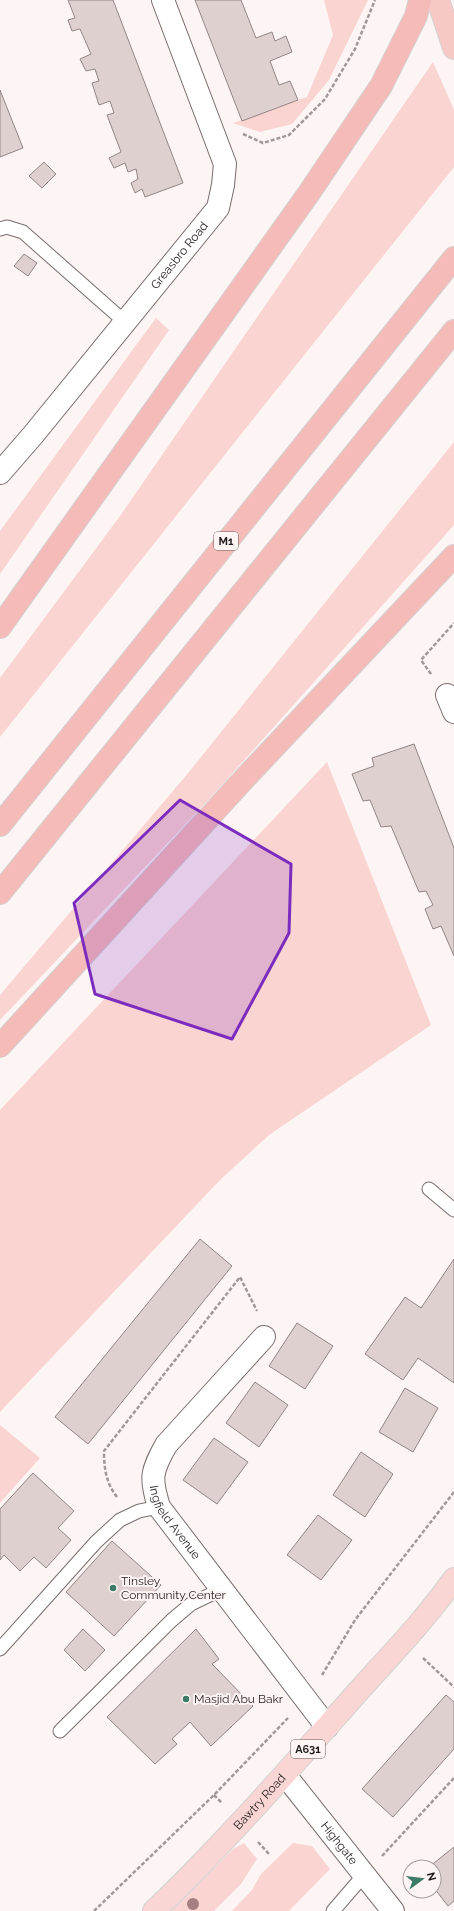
<svg xmlns="http://www.w3.org/2000/svg" width="454" height="1911" font-family="Raleway,sans-serif">
<rect width="100%" height="100%" fill="#fdf5f4"/>
<g fill="#fad4d1">
<path d="M324,0H368L329,80L292,124L260,132L233,123L307,97L333,35Z"/>
<path d="M433,62L454,110V167L0,737V678L120,516Z"/>
<path d="M156,318L169,330L0,574V531Z"/>
<path d="M454,442V525L214,794L0,1020V995L189,772Z"/>
<path d="M327,762L431,1025L269,1135L220,1180L0,1412V1110Z"/>
<path d="M0,1425L40,1458L0,1503Z"/>
<path d="M244,1843L257,1859L241,1884L214,1911H171L233,1849Z"/>
<path d="M293,1843L312,1846L330,1869L289,1911H232L252,1890L261,1874Z"/>
</g>
<g fill="#ded0cf" stroke="#928685">
<path d="M68,0H113L183,183L145,197L142,189L135,193L131,183L138,179L136,169L128,172L125,163L114,168L109,158L121,152L107,115L114,113L110,101L99,105L92,83L99,81L95,69L86,71L80,59L91,54L80,29L72,31L68,20L75,18Z"/>
<path d="M195,0H241L256,38L272,32L275,41L286,36L292,52L270,61L279,85L290,81L298,100L242,121Z"/>
<path d="M0,90L23,148L0,157Z"/>
<path d="M44,162L56,174L42,188L29,176Z"/>
<path d="M24,254L37,263L28,276L14,266Z"/>
<path d="M414,744L454,848V956L441,926L433,929L425,909L433,905L426,891L419,892L391,826L381,827L370,800L363,801L352,774L374,766L372,758Z"/>
<path d="M200,1239L232,1266L88,1444L55,1417Z"/>
<path d="M454,1259V1383L418,1358L403,1380L365,1354L405,1297L421,1308Z"/>
<path d="M297,1323L333,1346L305,1389L269,1366Z"/>
<path d="M255,1382L288,1405L259,1447L226,1423Z"/>
<path d="M405,1388L438,1408L413,1452L379,1432Z"/>
<path d="M214,1438L248,1462L217,1504L183,1480Z"/>
<path d="M361,1452L393,1474L365,1517L333,1495Z"/>
<path d="M33,1473L74,1511L58,1528L71,1540L46,1568L34,1557L20,1571L4,1555L0,1560V1509Z"/>
<path d="M318,1515L352,1540L321,1580L287,1555Z"/>
<path d="M112,1541L161,1585L114,1636L66,1592Z"/>
<path d="M83,1629L105,1650L85,1671L64,1650Z"/>
<path d="M196,1629L219,1659L212,1664L253,1706L211,1746L190,1722L172,1739L177,1744L155,1764L107,1717Z"/>
<path d="M446,1695L454,1702V1749L393,1817L362,1789Z"/>
<path d="M454,1847V1901L448,1906L434,1888V1867H429Z"/>
</g>
<g fill="none" stroke-linecap="round" stroke-linejoin="round">
<g stroke="#796d6d" stroke-width="15">
<g id="service">
<path d="M0,229L7,227L23,232L125,322"/>
<path d="M429,1189L454,1210"/>
<path d="M0,1649L96,1542L120,1520L139,1511L159,1507"/>
<path d="M60,1731L172,1620L191,1604L222,1589"/>
<path d="M333,1911L364,1875"/>
</g>
</g>
<g stroke="#796d6d" stroke-width="24">
<g id="minor">
<path id="s1" d="M0,473L33,435L218,208L223,185L225,164L163,0"/>
<path d="M447,695L454,712"/>
<path id="s2" d="M264,1337L166,1445C151,1472 150,1478 159,1507L327,1727"/>
<path id="s3" d="M285,1775L393,1911"/>
</g>
</g>
<g stroke="#d3d2d2" stroke-width="24">
<g id="primary">
<path id="s4" d="M154,1911C222,1846 285,1774 348,1703C383,1663 423,1623 454,1579"/>
</g>
</g>
<g stroke="#d3d2d2" stroke-width="24">
<path id="trunk" d="M438,0L454,48"/>
</g>
<g stroke="#d3d2d2" stroke-width="24">
<g id="motorway">
<path d="M0,627L309,193L381,86L416,16L420,0"/>
<path d="M0,825L454,258"/>
<path d="M0,893L454,331"/>
<path d="M0,1046L245,778L454,556"/>
</g>
</g>
<g stroke="#a09999" stroke-width="2.5" stroke-dasharray="4 2" stroke-linecap="butt">
<path d="M243,134L263,143L289,135L325,99L355,49L375,0"/>
<path d="M431,674L421,660L454,623"/>
<path d="M117,1497C106,1483 104,1468 104,1451L240,1277L257,1311"/>
<path d="M423,1658L454,1687"/>
<path d="M322,1675L355,1620L454,1492"/>
<path d="M214,1795L222,1803"/>
<path d="M258,1842L269,1854"/>
<path d="M382,1856L454,1778"/>
<path d="M94,1911L214,1795L288,1718"/>
</g>
<use href="#service" stroke="#fff" stroke-width="13"/>
<use href="#minor" stroke="#fff" stroke-width="22"/>
<use href="#primary" stroke="#f9d6d4" stroke-width="22"/>
<use href="#trunk" stroke="#f7c8c6" stroke-width="22"/>
<use href="#motorway" stroke="#f5bbb8" stroke-width="22"/>
</g>
<circle fill="#a48080" cx="193" cy="1904" r="6"/>
<path fill="#7b2cbf" fill-opacity="0.2" stroke="#7b2cbf" stroke-width="3" stroke-linejoin="round" d="M180,800L291,864L289,933L232,1039L95,994L74,903Z"/>
<g fill="#3c7b68" stroke="#fdf5f4" stroke-width="1.5">
<circle cx="113" cy="1588" r="4"/>
<circle cx="186" cy="1699" r="4"/>
</g>
<g text-anchor="middle" stroke-width="4" stroke-linejoin="round" paint-order="stroke">
<g fill="#fdf5f4" stroke="#645e5e" stroke-width="1">
<rect x="214" y="532" width="24" height="18" rx="3"/>
<rect x="291" y="1740" width="34" height="18" rx="3"/>
</g>
<g font-size="11" font-weight="bold" fill="#231e1e">
<text x="226" y="545">M1</text>
<text x="308" y="1753">A631</text>
</g>
<g font-size="12" fill="#231e1e" stroke="#fdf5f4">
<text dy="4" stroke="none"><textPath href="#s1" startOffset="282">Greasbro Road</textPath></text>
<text dy="4" stroke="none"><textPath href="#s2" startOffset="232">Ingfield Avenue</textPath></text>
<text dy="4" stroke="none"><textPath href="#s4" startOffset="152">Bawtry Road</textPath></text>
<text dy="4" stroke="none"><textPath href="#s3" startOffset="87">Highgate</textPath></text>
</g>
<g font-size="12" fill="#231e1e" stroke="#fdf5f4" text-anchor="start">
<text x="121" y="1585">Tinsley<tspan x="121" dy="14">Community Center</tspan></text>
<text x="194" y="1703">Masjid Abu Bakr</text>
</g>
</g>
<g transform="translate(422 1879) rotate(75)"><circle r="19" fill="#fdf5f4" stroke="#a69f9e"/>
<path d="M0-3L7 15L0 10L-7 15Z" fill="#3c7b68"/>
<text y="-6" font-size="11" font-weight="bold" text-anchor="middle" fill="#231e1e">N</text>
</g>
</svg>
